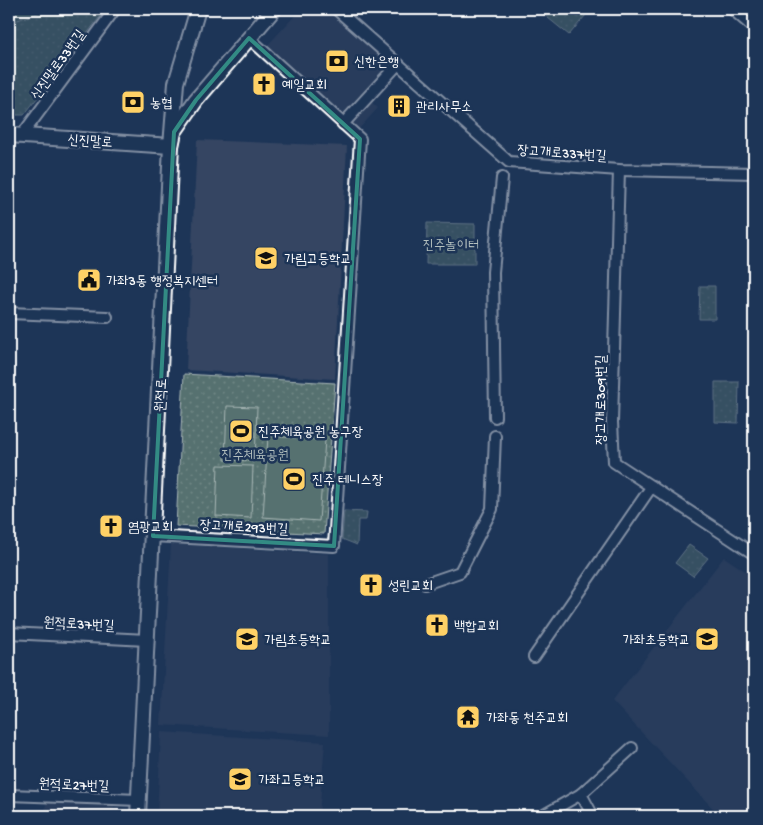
<svg xmlns="http://www.w3.org/2000/svg" width="763" height="825" font-family="'Gochi Hand','Poor Story',sans-serif">
<defs>
<pattern id="park-dots" width="8" height="8" patternUnits="userSpaceOnUse" patternTransform="scale(1.25)"><rect width="8" height="8" fill="#56716f"/><path d="M2 2h.1M6 6h.1" fill="none" stroke="#6f8685" stroke-width="1.8" stroke-linecap="round"/></pattern>
</defs>
<rect width="100%" height="100%" fill="#1d3557"/>
<filter id="ink" filterUnits="userSpaceOnUse"><feTurbulence type="fractalNoise" baseFrequency=".02" numOctaves="2"/><feDisplacementMap in="SourceGraphic" scale="10" xChannelSelector="R" yChannelSelector="G"/><feConvolveMatrix kernelMatrix="1 2 1 2 8 2 1 2 1" color-interpolation-filters="sRGB"/></filter>
<g filter="url(#ink)">
<g fill="#344562">
<path d="M301,9H328L391,65L363,95L378,108L357,131L265,48Z"/>
<path d="M197,140L347,146L335,379L186,370Z"/>
<path d="M171,544L329,554V735L161,725Z"/>
<path d="M724,557L754,577V810L750,816H720L612,701Z"/>
<path d="M161,732L325,742L319,816H157Z"/>
<path d="M46,801L114,804L113,816H45Z"/>
</g>
<g fill="url(#park-dots)" stroke="#aab8b7">
<path d="M9,9H106L24,115H9Z"/>
<path d="M537,9H591L569,35Z"/>
<path d="M427,223L475,224V264H426Z"/>
<path d="M700,286H715V319H699Z"/>
<path d="M184,374L335,383L324,534L176,526Z"/>
<path d="M715,382H739L738,423L715,422Z"/>
<path d="M344,511L367,512L366,520H358L357,545L342,539Z"/>
<path d="M689,545L708,558L693,576L675,563Z"/>
</g>
<g fill="#56716f" stroke="#aab8b7">
<path d="M9,9H49L9,23Z"/>
<path d="M227,406L257,407L255,461L225,460Z"/>
<path d="M268,436L325,440L319,521L263,517Z"/>
<path d="M218,465L253,466L251,518L216,516Z"/>
</g>
<g fill="none" stroke-linecap="round" stroke-linejoin="round">
<g stroke="#fff" stroke-width="14">
<g id="street">
<path d="M336,9L509,162L619,170L754,173"/>
<path d="M732,9L754,28"/>
<path d="M343,124L398,64"/>
<path d="M22,135L115,9"/>
<path d="M619,170L612,422L614,462L754,554"/>
<path d="M9,313L107,317"/>
<path d="M495,417L493,272L502,178"/>
<path d="M153,536L334,546L360,139L249,38"/>
<path d="M425,584L460,572L492,509L495,436"/>
<path d="M9,633L147,640"/>
<path d="M534,657L652,486"/>
<path d="M581,794L593,816"/>
<path d="M9,795L139,800"/>
<path d="M542,816L581,794L632,748"/>
</g>
</g>
<g stroke="#fff" stroke-width="18">
<g id="secondary">
<path d="M9,135L171,146L176,83L198,9"/>
<path d="M138,816L171,146L174,132L196,100L274,9"/>
</g>
</g>
<use href="#street" stroke="#1d3557" stroke-width="10"/>
<use href="#secondary" stroke="#1d3557" stroke-width="14"/>
</g>
</g>
<path d="M0 0H763V825H0ZM249,38L360,139L334,546L153,536L174,132L196,100Z" fill="#1d3557" fill-opacity=".55" fill-rule="evenodd"/>
<path fill="none" stroke="#338b84" stroke-width="4" stroke-linejoin="round" d="M249,38L360,139L334,546L153,536L174,132L196,100Z"/>
<defs>
<g id="bank-square" transform="scale(1.25)"><rect x="-9" y="-9" width="18" height="18" rx="4" fill="#ffd166" stroke="#1d3557"/><path d="M-6-4H6V4H-6ZM0-2.3a2.3 2.3 0 1 0 0 4.6a2.3 2.3 0 1 0 0-4.6Z" fill="#111"/></g>
<g id="church-square" transform="scale(1.25)"><rect x="-9" y="-9" width="18" height="18" rx="4" fill="#ffd166" stroke="#1d3557"/><path d="M-1.2-6h2.4v3.5h3.3v2.4h-3.3V6h-2.4V-.1h-3.3v-2.4h3.3Z" fill="#111"/></g>
<g id="building-square" transform="scale(1.25)"><rect x="-9" y="-9" width="18" height="18" rx="4" fill="#ffd166" stroke="#1d3557"/><path d="M-4-6H4V6H1V3H-1V6H-4ZM-2.5-4.3h1.7v1.8h-1.7ZM.8-4.3h1.7v1.8H.8ZM-2.5-1h1.7V.8h-1.7ZM.8-1h1.7V.8H.8Z" fill="#111"/></g>
<g id="school-square" transform="scale(1.25)"><rect x="-9" y="-9" width="18" height="18" rx="4" fill="#ffd166" stroke="#1d3557"/><path d="M0-5L7-2L0 1L-7-2ZM-4 1L0 2.5L4 1V4Q0 6-4 4Z" fill="#111"/></g>
<g id="civic-square" transform="scale(1.25)"><rect x="-9" y="-9" width="18" height="18" rx="4" fill="#ffd166" stroke="#1d3557"/><path d="M-.6-6.5H3V-4.5H.6V-3L4-1V1h2V6H-6V1h2V-1L-.6-3ZM-1.2 2.5V6h2.4V2.5Z" fill="#111"/></g>
<g id="stadium-square" transform="scale(1.25)"><rect x="-9" y="-9" width="18" height="18" rx="4" fill="#ffd166" stroke="#1d3557"/><path d="M0-5a6.5 5 0 1 0 0 10a6.5 5 0 1 0 0-10ZM-3.5-1.8h7v3.6h-7Z" fill="#111"/></g>
<g id="temple-square" transform="scale(1.25)"><rect x="-9" y="-9" width="18" height="18" rx="4" fill="#ffd166" stroke="#1d3557"/><path d="M0-6L5-2H3V0L6.5 2.5H4V6H1.5V3h-3V6H-4V2.5H-6.5L-3 0V-2H-5Z" fill="#111"/></g>
</defs>
<g fill-rule="evenodd">
<use href="#bank-square" x="337" y="61"/>
<use href="#church-square" x="264" y="84"/>
<use href="#bank-square" x="133" y="102"/>
<use href="#building-square" x="399" y="106"/>
<use href="#school-square" x="266" y="258"/>
<use href="#civic-square" x="89" y="280"/>
<use href="#stadium-square" x="241" y="431"/>
<use href="#stadium-square" x="294" y="479"/>
<use href="#church-square" x="111" y="526"/>
<use href="#church-square" x="371" y="585"/>
<use href="#church-square" x="437" y="625"/>
<use href="#school-square" x="247" y="639"/>
<use href="#school-square" x="707" y="639"/>
<use href="#temple-square" x="468" y="717"/>
<use href="#school-square" x="240" y="779"/>
</g>
<g text-anchor="middle" stroke-width="5" stroke-linejoin="round" paint-order="stroke">
<g font-size="14" fill="#fff" stroke="#1d3557" text-anchor="start">
<text x="354" y="66">신한은행</text>
<text x="282" y="89">예일교회</text>
<text x="150" y="107">농협</text>
<text x="416" y="111">관리사무소</text>
<text x="284" y="263">가림고등학교</text>
<text x="106" y="285">가좌3동 행정복지센터</text>
<text x="258" y="436">진주체육공원 농구장</text>
<text x="312" y="484">진주 테니스장</text>
<text x="128" y="531">염광교회</text>
<text x="388" y="590">성린교회</text>
<text x="454" y="630">백합교회</text>
<text x="264" y="644">가림초등학교</text>
<text x="690" y="644" text-anchor="end">가좌초등학교</text>
<text x="486" y="722">가좌동 천주교회</text>
<text x="258" y="784">가좌고등학교</text>
</g>
<g font-size="14" fill="#fff" stroke="#1d3557">
<text transform="translate(57 64) rotate(-54)" y="5">신진말로33번길</text>
<text transform="translate(90 140) rotate(4)" y="5">신진말로</text>
<text transform="translate(562 152) rotate(4)" y="5">장고개로337번길</text>
<text transform="translate(160 395) rotate(-87)" y="5">원적로</text>
<text transform="translate(600 400) rotate(-90)" y="5">장고개로309번길</text>
<text transform="translate(244 526) rotate(3)" y="5">장고개로293번길</text>
<text transform="translate(79 623) rotate(3)" y="5">원적로37번길</text>
<text transform="translate(74 784) rotate(2)" y="5">원적로27번길</text>
</g>
<g font-size="14" fill="#b3bfbe" stroke="#1d3557">
<text x="451" y="249">진주놀이터</text>
<text x="255" y="459">진주체육공원</text>
</g>
</g>
<rect width="763" height="825" fill="none" stroke="#1d3557" stroke-width="30"/>
<rect x="15" y="15" width="733" height="795" fill="none" stroke="#fff" stroke-width="2" filter="url(#ink)"/>
</svg>
